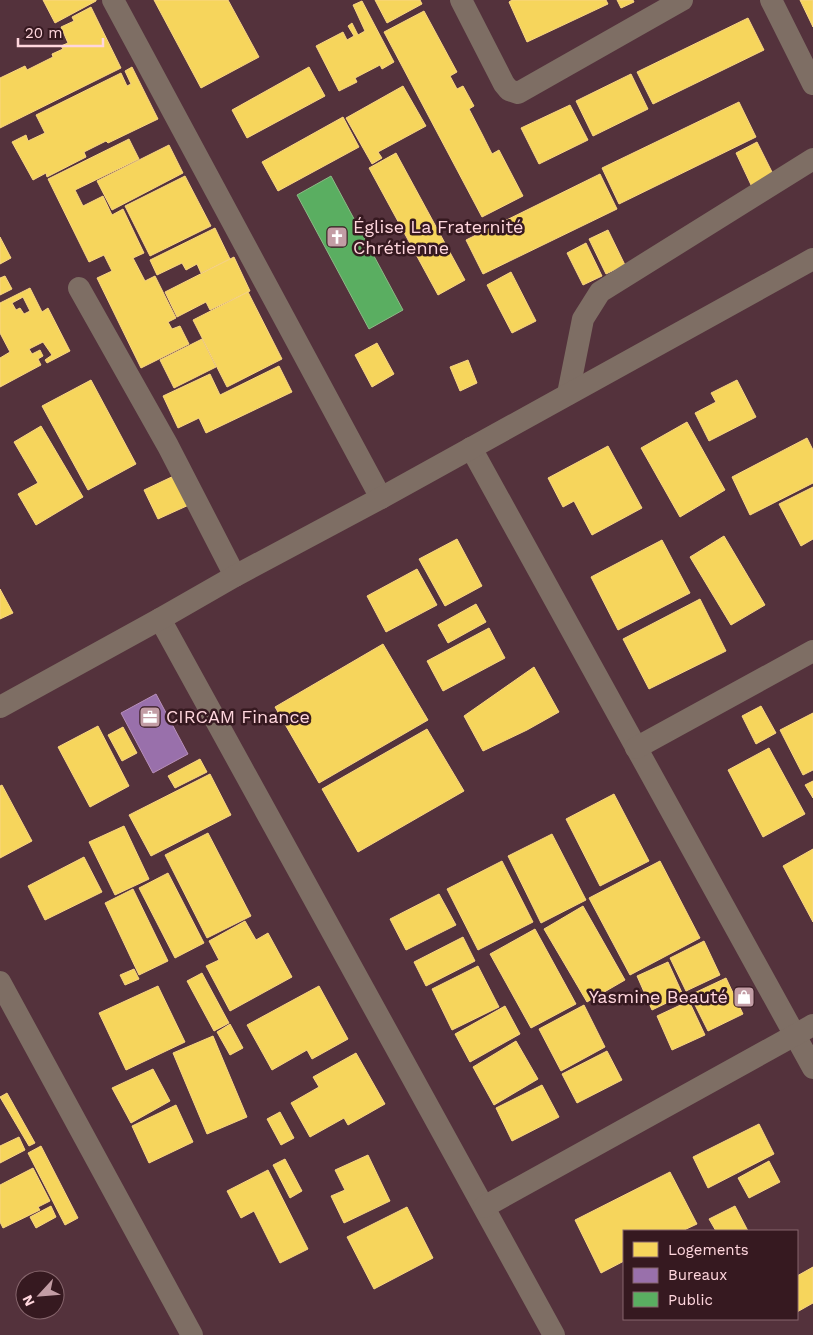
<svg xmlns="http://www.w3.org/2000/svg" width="813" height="1335" font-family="'Work Sans',sans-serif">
<rect width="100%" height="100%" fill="#54323c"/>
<g fill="#f6d55c" stroke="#f9d583" fill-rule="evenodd">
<path d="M43,0H96V1L55,23Z"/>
<path d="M154,0H228L259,57L201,88Z"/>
<path d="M375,0H420L422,4L387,23Z"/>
<path d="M512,0H606L608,4L527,42L509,2Z"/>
<path d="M617,0H633L634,2L621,8Z"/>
<path d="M800,0H813V27Z"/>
<path d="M362,1L394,62L382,69L380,65L355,78L357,82L339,91L316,46L343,32L347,40L354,36L348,26L352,23L358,35L365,31L353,5Z"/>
<path d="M91,7L121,68L0,128V78L25,66L27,70L53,57L52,54L63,49L61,46L68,43L61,27L74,21L72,17Z"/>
<path d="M424,11L457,72L450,76L457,89L463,86L474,106L469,109L482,134L492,154L499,150L523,196L482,217L384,32Z"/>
<path d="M748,18L764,50L653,104L637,72Z"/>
<path d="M132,67L158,119L108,143L106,141L84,152L86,157L47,177L46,173L33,180L12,142L26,135L28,141L45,133L36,115L121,73L127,86L131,84L125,71Z"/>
<path d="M309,67L325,96L247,138L232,110Z"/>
<path d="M631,74L648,109L593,136L576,101Z"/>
<path d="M403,86L426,126L378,152L382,158L372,164L346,118Z"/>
<path d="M739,102L756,137L619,204L602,168Z"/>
<path d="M570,105L588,140L539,164L521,128Z"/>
<path d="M343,117L359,147L278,191L262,162Z"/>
<path d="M129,139L139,159L75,190L83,206L103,196L112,215L123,209L144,253L133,258L145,281L155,276L176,318L168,322L172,329L180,326L189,344L141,368L97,278L112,271L104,255L89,262L48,179Z"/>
<path d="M757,142L774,176L752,187L736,153Z"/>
<path d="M169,145L183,173L112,210L97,181Z"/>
<path d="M396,153L465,280L438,295L369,168Z"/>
<path d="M600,174L617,209L483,274L466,240Z"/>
<path d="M185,176L211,226L150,256L125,206Z"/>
<path d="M215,228L230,259L201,273L197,264L186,270L182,263L157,275L150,260Z"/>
<path d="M608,230L625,265L606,274L589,239Z"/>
<path d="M0,237L11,258L0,264Z"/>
<path d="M586,243L602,276L583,285L567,253Z"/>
<path d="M234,257L250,291L210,310L206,302L177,317L165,292Z"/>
<path d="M511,272L536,321L512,333L487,285Z"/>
<path d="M5,276L12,289L0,295V278Z"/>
<path d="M30,288L42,312L48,308L70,351L47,363L45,360L52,355L43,342L29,349L32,354L40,350L43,356L38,359L41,365L0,387V358L10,352L0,333V303ZM23,297L30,311L24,314L20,308L16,310L12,303Z"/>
<path d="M248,292L282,359L227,387L193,320Z"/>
<path d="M202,339L216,367L174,388L160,360Z"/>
<path d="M377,343L394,374L372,387L355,355Z"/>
<path d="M468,360L477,383L460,391L450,367Z"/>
<path d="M279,366L292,392L206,433L199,418L178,428L163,396L210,374L220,395Z"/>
<path d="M91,380L136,464L88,490L42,406Z"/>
<path d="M737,380L756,417L709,441L695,413L716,402L711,393Z"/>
<path d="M687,422L725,490L680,517L641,448Z"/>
<path d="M41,426L83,497L36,525L18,494L38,483L14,442Z"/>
<path d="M807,438L813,450V483L750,515L732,477Z"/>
<path d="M608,446L642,508L592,535L574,501L563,507L548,478Z"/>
<path d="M178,474L191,504L158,519L144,490Z"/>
<path d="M813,487V539L801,546L779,504Z"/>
<path d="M724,536L765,605L731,625L690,557Z"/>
<path d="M457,539L482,586L445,606L419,559Z"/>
<path d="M662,540L690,593L618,630L591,577Z"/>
<path d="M417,569L437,605L386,632L367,596Z"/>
<path d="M0,589L13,613L0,619Z"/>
<path d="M700,599L726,651L649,689L623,639Z"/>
<path d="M476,604L486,622L448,643L438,625Z"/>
<path d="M489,628L505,658L443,691L427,661Z"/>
<path d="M383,644L428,720L319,783L275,707Z"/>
<path d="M534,667L559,712L527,730L483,751L464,716Z"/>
<path d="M761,706L776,733L756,744L742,716Z"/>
<path d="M813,713V770L803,775L780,730Z"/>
<path d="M98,726L129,786L90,807L58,747Z"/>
<path d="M123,727L137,753L122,761L108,735Z"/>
<path d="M427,729L464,791L358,852L322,789Z"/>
<path d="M769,748L805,814L763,837L728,770Z"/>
<path d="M200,759L207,772L175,788L168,776Z"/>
<path d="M210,774L231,815L151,856L129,815Z"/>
<path d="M813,781V798L805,785Z"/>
<path d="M2,785L32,841L0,858V786Z"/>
<path d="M614,794L649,861L600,886L566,819Z"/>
<path d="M124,826L149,879L115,895L89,842Z"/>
<path d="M208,833L251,916L207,938L165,855Z"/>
<path d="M552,834L586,900L541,923L508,856Z"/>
<path d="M813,849V922L783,866Z"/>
<path d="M84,857L102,892L45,920L28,886Z"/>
<path d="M502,861L533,922L478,950L447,889Z"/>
<path d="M660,861L700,938L630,975L589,898Z"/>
<path d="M168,873L204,943L175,958L139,888Z"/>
<path d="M133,889L168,961L139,975L105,903Z"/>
<path d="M439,894L456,925L406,950L390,919Z"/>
<path d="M583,906L625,980L587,1002L544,929Z"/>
<path d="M245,921L256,940L268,933L292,977L230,1011L206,966L219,960L209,941Z"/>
<path d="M535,929L576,1004L531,1028L490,954Z"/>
<path d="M463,937L475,961L426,986L414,962Z"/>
<path d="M704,941L720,975L686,991L670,958Z"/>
<path d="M668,962L683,995L652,1010L637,976Z"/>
<path d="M478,966L499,1007L452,1030L432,989Z"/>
<path d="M134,969L139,979L125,985L120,975Z"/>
<path d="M202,973L229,1023L214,1031L187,981Z"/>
<path d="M726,978L743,1014L708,1031L690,995Z"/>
<path d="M158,986L185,1042L126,1070L99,1013Z"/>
<path d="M319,986L348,1039L312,1059L307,1050L272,1070L247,1025Z"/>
<path d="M689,1001L705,1035L672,1050L657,1016Z"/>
<path d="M584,1005L605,1047L561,1071L539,1029Z"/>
<path d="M505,1006L520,1034L470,1062L455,1034Z"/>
<path d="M230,1024L243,1048L230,1055L217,1032Z"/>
<path d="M213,1036L247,1117L207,1134L173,1053Z"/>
<path d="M516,1041L538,1079L494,1105L473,1067Z"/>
<path d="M607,1051L622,1080L577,1103L562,1074Z"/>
<path d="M356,1053L385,1104L348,1125L344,1118L310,1137L291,1103L319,1087L313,1077Z"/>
<path d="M153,1069L170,1101L131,1123L112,1088Z"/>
<path d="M542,1085L559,1117L512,1141L496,1108Z"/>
<path d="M7,1093L35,1143L29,1146L0,1097Z"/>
<path d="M176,1105L193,1142L149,1163L132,1126Z"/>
<path d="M280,1112L294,1138L281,1145L267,1119Z"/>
<path d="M759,1124L774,1154L708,1188L693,1157Z"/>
<path d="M19,1137L25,1150L0,1163V1146Z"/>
<path d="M41,1146L78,1218L65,1225L28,1153Z"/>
<path d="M368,1155L390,1201L344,1223L331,1196L345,1190L335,1170Z"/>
<path d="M285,1159L302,1191L290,1198L273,1165Z"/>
<path d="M769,1161L780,1182L749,1198L738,1178Z"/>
<path d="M33,1168L50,1201L38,1207L40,1210L3,1228L0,1222V1185Z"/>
<path d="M268,1170L308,1249L280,1263L254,1211L241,1218L227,1191Z"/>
<path d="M670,1172L697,1224L682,1231H624V1261L601,1273L575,1220Z"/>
<path d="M51,1206L56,1217L36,1228L30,1217Z"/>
<path d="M735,1206L748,1231H716L709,1219Z"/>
<path d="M407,1207L433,1258L374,1289L347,1237Z"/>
<path d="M813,1267V1303L797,1312V1276Z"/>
</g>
<path fill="#9970ab" stroke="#b88fba" d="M156,694L188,754L153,773L121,713Z"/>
<path fill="#5aae61" stroke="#8cba86" d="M331,176L403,310L369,329L297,195Z"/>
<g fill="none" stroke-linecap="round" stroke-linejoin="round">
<g stroke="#7e6e64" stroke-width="22">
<path d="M113,0L381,498"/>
<path d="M461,0L504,84L509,90L518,93L682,0"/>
<path d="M771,0L813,84"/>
<path d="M79,288L168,446L235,576"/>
<path d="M568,394L583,319L600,292L813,159"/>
<path d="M471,448L813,1068"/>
<path d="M160,619L554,1335"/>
<path d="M0,707L160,619L235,576L381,498L813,259"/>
<path d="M636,748L813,651"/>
<path d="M0,982L192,1335"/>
<path d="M484,1207L813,1025"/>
</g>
</g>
<defs>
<g id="church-square" transform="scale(1.125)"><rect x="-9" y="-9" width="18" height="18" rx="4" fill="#c39da5" stroke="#361920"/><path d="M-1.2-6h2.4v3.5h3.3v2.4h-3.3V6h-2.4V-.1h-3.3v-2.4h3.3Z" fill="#fff"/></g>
<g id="office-square" transform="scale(1.125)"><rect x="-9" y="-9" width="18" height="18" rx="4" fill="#c39da5" stroke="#361920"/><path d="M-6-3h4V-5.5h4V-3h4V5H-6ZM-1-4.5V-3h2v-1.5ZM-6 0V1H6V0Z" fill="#fff"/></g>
<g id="shop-square" transform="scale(1.125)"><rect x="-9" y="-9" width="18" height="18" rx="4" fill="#c39da5" stroke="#361920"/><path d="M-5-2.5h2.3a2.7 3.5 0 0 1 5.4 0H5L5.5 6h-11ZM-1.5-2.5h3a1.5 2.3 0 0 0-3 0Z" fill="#fff"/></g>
</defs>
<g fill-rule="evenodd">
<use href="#church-square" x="337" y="237"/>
<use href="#office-square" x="150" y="717"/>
<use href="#shop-square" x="744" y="997"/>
</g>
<g text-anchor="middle" stroke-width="5" stroke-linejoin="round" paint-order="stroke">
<g font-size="18" fill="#ffd6dd" stroke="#361920" text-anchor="start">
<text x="353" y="233">Église La Fraternité<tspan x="353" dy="21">Chrétienne</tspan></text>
<text x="166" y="723">CIRCAM Finance</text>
<text x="728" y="1003" text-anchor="end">Yasmine Beauté</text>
</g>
</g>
<rect x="623" y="1230" width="175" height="90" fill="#361920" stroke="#86656c"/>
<rect x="633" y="1242" width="25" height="15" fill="#f6d55c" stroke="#86656c"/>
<text x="668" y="1255" font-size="15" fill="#ffd6dd">Logements</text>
<rect x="633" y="1268" width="25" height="15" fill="#9970ab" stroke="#86656c"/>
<text x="668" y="1280" font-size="15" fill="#ffd6dd">Bureaux</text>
<rect x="633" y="1292" width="25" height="15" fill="#5aae61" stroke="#86656c"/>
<text x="668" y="1305" font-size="15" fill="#ffd6dd">Public</text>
<g transform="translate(40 1295) rotate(244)"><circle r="24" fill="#361920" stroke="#86656c"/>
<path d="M0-4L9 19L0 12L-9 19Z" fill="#c39da5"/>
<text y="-8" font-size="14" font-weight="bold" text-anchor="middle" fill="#ffd6dd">N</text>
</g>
<path d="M18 38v8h85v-8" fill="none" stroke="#ffd6dd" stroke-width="2.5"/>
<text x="25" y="38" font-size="15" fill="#ffd6dd" stroke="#361920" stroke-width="4" paint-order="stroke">20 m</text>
</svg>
